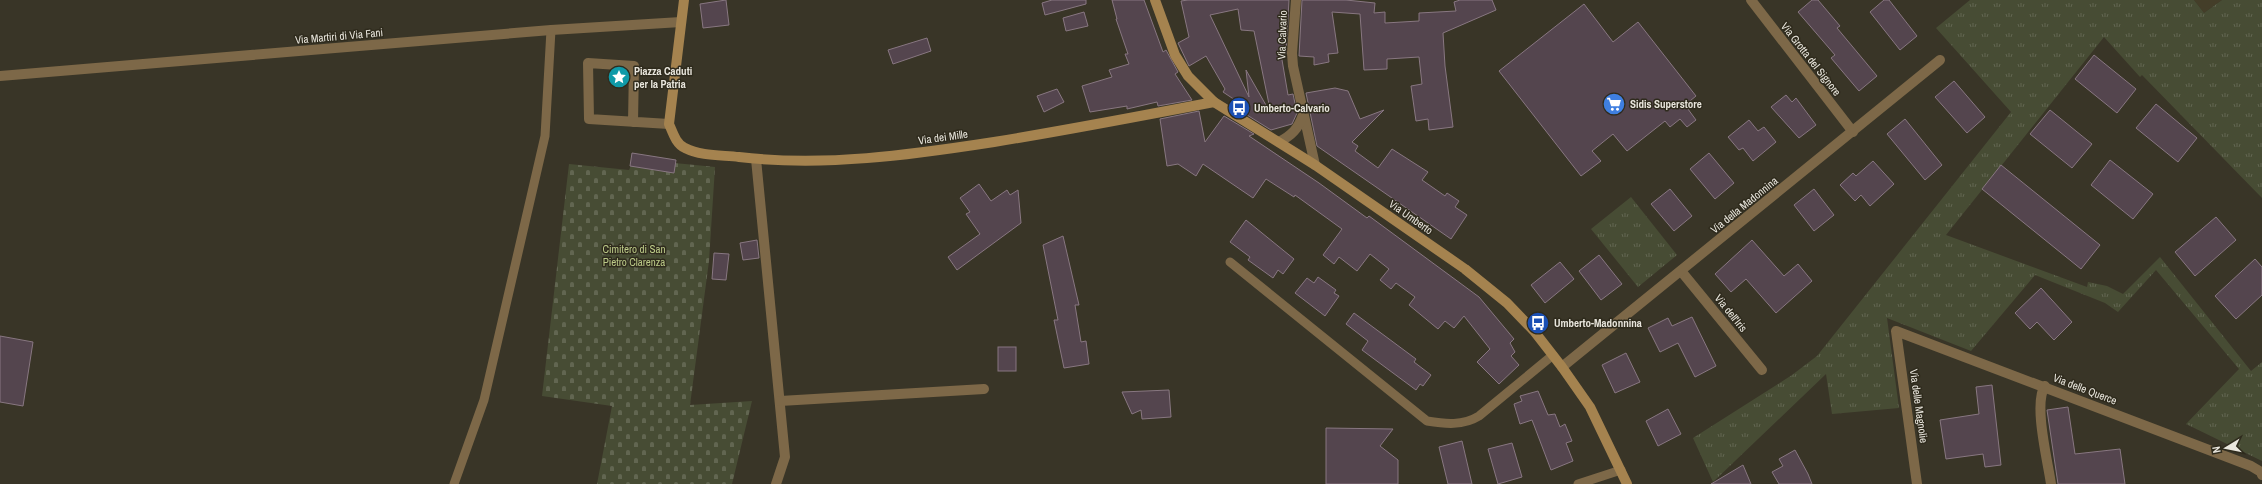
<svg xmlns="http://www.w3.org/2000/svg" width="2262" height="484" font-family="'Archivo Narrow',sans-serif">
<defs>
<pattern id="grass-tufts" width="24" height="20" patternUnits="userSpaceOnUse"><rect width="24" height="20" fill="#474c34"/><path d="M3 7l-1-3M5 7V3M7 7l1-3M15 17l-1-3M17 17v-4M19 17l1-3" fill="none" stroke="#626651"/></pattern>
<pattern id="cemetery-stones" width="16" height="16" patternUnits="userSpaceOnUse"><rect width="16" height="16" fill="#474c34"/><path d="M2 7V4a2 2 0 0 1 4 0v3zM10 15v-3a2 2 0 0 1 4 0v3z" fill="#626651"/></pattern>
</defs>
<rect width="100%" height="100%" fill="#393527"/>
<path fill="#443e29" d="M2194,0H2222L2204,13Z"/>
<g fill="url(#grass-tufts)">
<path d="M1970,0H2194L2204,13L2222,0H2262V198L2142,75L2140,77L2104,37L1946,235L2087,287L2088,282L2107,286L2123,294L2160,257L2251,371L2262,362V461L2186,424L2239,369L2156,270L2118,312L2105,303L2035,275L1971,351L1887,318L1899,408L1832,414L1826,374L1713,482L1693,438L1792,375L1817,356L2011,112L1936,28Z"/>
<path d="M1631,197L1677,255L1638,287L1591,229Z"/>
</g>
<path fill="url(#cemetery-stones)" d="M634,159L715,167L709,261L690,405L752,401L732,484H597L612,406L542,396L569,164L629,170Z"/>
<g fill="#54454e" stroke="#887781" fill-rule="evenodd">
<path d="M726,0L729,25L703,28L700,4Z"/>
<path d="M1052,0H1086V4L1045,15L1042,3Z"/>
<path d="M1112,0H1144L1163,52L1166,50L1178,72L1175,74L1192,100L1158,106L1157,102L1127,109V106L1090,112L1082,86L1112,77L1109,70L1129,64L1125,54H1128L1116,19H1117Z"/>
<path d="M1188,0H1289L1286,54H1281L1288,95L1293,94L1297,113L1292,124L1271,130L1231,105L1235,100L1223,92L1225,89L1206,56L1189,66L1178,43L1189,37L1181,1ZM1238,9L1241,30L1254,31L1271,114L1246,70L1249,97L1210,15Z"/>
<path d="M1302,0H1346L1375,3L1374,13L1385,12V23L1419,21V13L1456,11L1454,2L1460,0H1492L1496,10L1443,33L1445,66L1453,127L1429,130L1428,119L1416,121L1411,86L1422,84L1419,57L1387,59V69L1364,70L1360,14L1332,12L1338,53L1328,54L1329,62L1314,65V57L1299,56Z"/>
<path d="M1812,0H1818L1840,26L1837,28L1877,76L1859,91L1831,58L1835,55L1798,12Z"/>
<path d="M1884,0H1889L1917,36L1900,50L1870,12Z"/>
<path d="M1584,4L1613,42L1638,22L1696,96L1685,105L1696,120L1687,127L1680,119L1670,127L1665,121L1627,151L1613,134L1592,151L1601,161L1581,176L1499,71Z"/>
<path d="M1084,12L1088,26L1066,31L1063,18Z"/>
<path d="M927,38L931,51L893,64L888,50Z"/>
<path d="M2094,55L2136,89L2117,113L2075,79Z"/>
<path d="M1954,81L1985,117L1967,133L1935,97Z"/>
<path d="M1335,88L1348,91L1360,119L1384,110L1352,142L1358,146L1355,151L1378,168L1392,149L1428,172L1422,180L1445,196L1447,193L1459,201L1455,207L1467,215L1451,239L1317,146L1306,93Z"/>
<path d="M1057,89L1064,102L1044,112L1037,96Z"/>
<path d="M1786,95L1792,102L1796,98L1816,125L1799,138L1771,107Z"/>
<path d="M2156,104L2197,138L2178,162L2136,128Z"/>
<path d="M2050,110L2092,144L2072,168L2030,134Z"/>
<path d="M1199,111L1205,142L1224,116L1254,134L1249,136L1319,183L1367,218L1369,216L1479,297L1514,339L1510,343L1515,352L1511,356L1519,365L1499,384L1477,362L1490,349L1464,316L1454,328L1445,321L1438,329L1409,305L1415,297L1396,283L1391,289L1380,280L1389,269L1370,254L1357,271L1339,257L1334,264L1323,255L1342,229L1295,195L1294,197L1266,179L1253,198L1203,164L1196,176L1178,164L1167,166L1160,119Z"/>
<path d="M1905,119L1942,165L1925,180L1887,134Z"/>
<path d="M1749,120L1758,131L1764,127L1776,142L1753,161L1743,148L1739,150L1728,137Z"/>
<path d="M632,153L676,160L674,173L630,166Z"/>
<path d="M1709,153L1734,183L1715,199L1690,169Z"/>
<path d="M2110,160L2153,194L2133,219L2091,185Z"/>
<path d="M1873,161L1894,184L1870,206L1861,195L1855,201L1840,185L1853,173L1856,176Z"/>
<path d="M2001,165L2100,245L2081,269L1982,189Z"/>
<path d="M979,184L991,201L1007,190L1010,195L1018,190L1021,223L957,270L948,257L980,234L966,214L970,212L960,198Z"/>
<path d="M1670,189L1692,216L1674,231L1651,204Z"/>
<path d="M1814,189L1834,215L1814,231L1794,205Z"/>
<path d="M2216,217L2236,240L2195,276L2175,252Z"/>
<path d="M1246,220L1294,259L1283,274L1278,270L1273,278L1248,260L1250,257L1230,242Z"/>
<path d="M1063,236L1079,305H1075L1081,342L1086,341L1089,364L1064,368L1054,320H1058L1043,245Z"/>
<path d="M757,240L759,258L743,260L740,243Z"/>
<path d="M1752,240L1784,276L1798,264L1812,281L1776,313L1746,279L1731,292L1715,274Z"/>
<path d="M714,253L729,254L726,280L712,279Z"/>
<path d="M1599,255L1622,284L1601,300L1579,271Z"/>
<path d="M2255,259L2262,267V295L2236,319L2215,296Z"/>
<path d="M1560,262L1574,279L1545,303L1531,285Z"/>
<path d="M1318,277L1336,290L1334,293L1339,296L1325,316L1295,293L1307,278L1314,283Z"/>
<path d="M2041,288L2072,322L2054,340L2037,322L2030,329L2015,313Z"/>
<path d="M1354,313L1416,359L1414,362L1431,375L1423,386L1420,384L1416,390L1362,350L1368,341L1346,324Z"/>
<path d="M1692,317L1716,366L1695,377L1678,343L1660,352L1648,328L1668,318L1672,326Z"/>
<path d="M0,336L33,342L23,406L0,402Z"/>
<rect x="998" y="347" width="18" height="24"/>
<path d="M1626,353L1640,382L1615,393L1602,365Z"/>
<path d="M1992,385L2001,465L1985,467L1983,454L1946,459L1940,420L1979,414L1976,387Z"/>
<path d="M1169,390L1171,417L1142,419L1141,410L1132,414L1122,392Z"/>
<path d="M1538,391L1548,415L1555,414L1560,427L1565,424L1572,441L1566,443L1573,461L1551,470L1532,420L1520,424L1514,404L1522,401L1520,396Z"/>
<path d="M2068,407L2075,454L2120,449L2125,484H2058L2047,410Z"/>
<path d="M1668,409L1681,434L1658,446L1646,421Z"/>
<path d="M1326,428L1393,429L1380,446L1398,460V484H1326Z"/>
<path d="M1462,441L1472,484H1448L1439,447Z"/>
<path d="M1512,443L1522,477L1498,484L1488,449Z"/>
<path d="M1795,450L1808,474L1812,484H1779L1772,472L1783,466L1779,459Z"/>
<path d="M1743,465L1751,484H1711Z"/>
</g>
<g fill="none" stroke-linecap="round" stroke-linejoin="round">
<g stroke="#7d6848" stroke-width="9">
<path d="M1230,262L1427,421C1445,424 1463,426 1479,416L1553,355"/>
<path d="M454,484L484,400L545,136L551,30"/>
<path d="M1578,484L1621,470"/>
</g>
<g stroke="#7d6848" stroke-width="10">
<path d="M1296,0L1292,53L1293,66L1315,165"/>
<path d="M1751,0L1853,132"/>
<path d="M0,76L551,30L681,22"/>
<path d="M633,122L634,66L588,63L589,119L669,124"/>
<path d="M1279,142C1292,135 1298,129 1303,115"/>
<path d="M756,159L785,457L776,484"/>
<path d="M1681,271L1762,370"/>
<path d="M1562,367L1940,60"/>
<path d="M2045,386C2033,403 2048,462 2051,484"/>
<path d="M780,401L984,389"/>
<path d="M1917,484L1896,331L2251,466L2261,472L2262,475"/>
</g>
<g stroke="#a5834f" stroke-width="10">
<path d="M684,0L669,124C673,133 676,144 685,148C701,156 721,155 739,157C824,167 910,155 994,142C1068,130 1141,116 1214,102"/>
<path d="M1155,0L1175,55L1188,76L1214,102L1315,165L1465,269L1507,303L1534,331L1562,367L1590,407L1627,484"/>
</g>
</g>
<defs>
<g id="sight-disc" transform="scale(1.15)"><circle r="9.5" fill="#0f9aa8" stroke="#2f2b1d"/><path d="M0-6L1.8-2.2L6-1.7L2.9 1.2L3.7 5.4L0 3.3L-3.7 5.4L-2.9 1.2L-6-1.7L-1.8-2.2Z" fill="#fff"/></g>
<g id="supermarket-disc" transform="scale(1.15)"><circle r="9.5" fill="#3f7fe0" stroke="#2f2b1d"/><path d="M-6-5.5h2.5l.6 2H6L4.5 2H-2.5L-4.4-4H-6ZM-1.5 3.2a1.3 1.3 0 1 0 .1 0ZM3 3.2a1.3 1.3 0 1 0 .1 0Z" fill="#fff"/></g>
<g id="bus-disc" transform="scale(1.15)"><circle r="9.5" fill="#1a4fb4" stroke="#2f2b1d"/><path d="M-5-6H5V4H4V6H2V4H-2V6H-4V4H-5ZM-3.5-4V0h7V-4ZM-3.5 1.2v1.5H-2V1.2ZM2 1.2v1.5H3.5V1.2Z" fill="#fff"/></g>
</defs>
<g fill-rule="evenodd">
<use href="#sight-disc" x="619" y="77"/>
<use href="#supermarket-disc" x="1614" y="104"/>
<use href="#bus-disc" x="1239" y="108"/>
<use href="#bus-disc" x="1538" y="323"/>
</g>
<g text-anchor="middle" stroke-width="3" stroke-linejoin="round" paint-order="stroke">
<g font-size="11" fill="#e9e6dd" stroke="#2f2b1d">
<text transform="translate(1282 35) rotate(-88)" y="4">Via Calvario</text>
<text transform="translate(339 36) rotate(-5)" y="4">Via Martiri di Via Fani</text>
<text transform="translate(1811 59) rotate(52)" y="4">Via Grotta del Signore</text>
<text transform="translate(943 137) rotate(-8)" y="4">Via dei Mille</text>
<text transform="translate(1744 205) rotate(-39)" y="4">Via della Madonnina</text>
<text transform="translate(1411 217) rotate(35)" y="4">Via Umberto</text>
<text transform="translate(1731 313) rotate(51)" y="4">Via dell'Iris</text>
<text transform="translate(2085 389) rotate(21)" y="4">Via delle Querce</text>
<text transform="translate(1919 406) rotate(82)" y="4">Via delle Magnolie</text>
</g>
<g font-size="11" font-weight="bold" fill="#e9e6dd" stroke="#2f2b1d" text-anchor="start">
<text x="634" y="75">Piazza Caduti<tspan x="634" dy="13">per la Patria</tspan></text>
<text x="1630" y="108">Sidis Superstore</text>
<text x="1254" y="112">Umberto-Calvario</text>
<text x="1554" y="327">Umberto-Madonnina</text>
</g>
<g font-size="11" fill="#bcca88" stroke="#2f2b1d">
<text x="634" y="253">Cimitero di San<tspan x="634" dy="13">Pietro Clarenza</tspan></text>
</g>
</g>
<g transform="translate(2226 448) rotate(260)" stroke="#2f2b1d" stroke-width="3" paint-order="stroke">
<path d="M0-3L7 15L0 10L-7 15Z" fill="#e9e6dd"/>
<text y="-6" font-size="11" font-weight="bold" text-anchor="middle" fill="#e9e6dd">N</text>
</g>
</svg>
